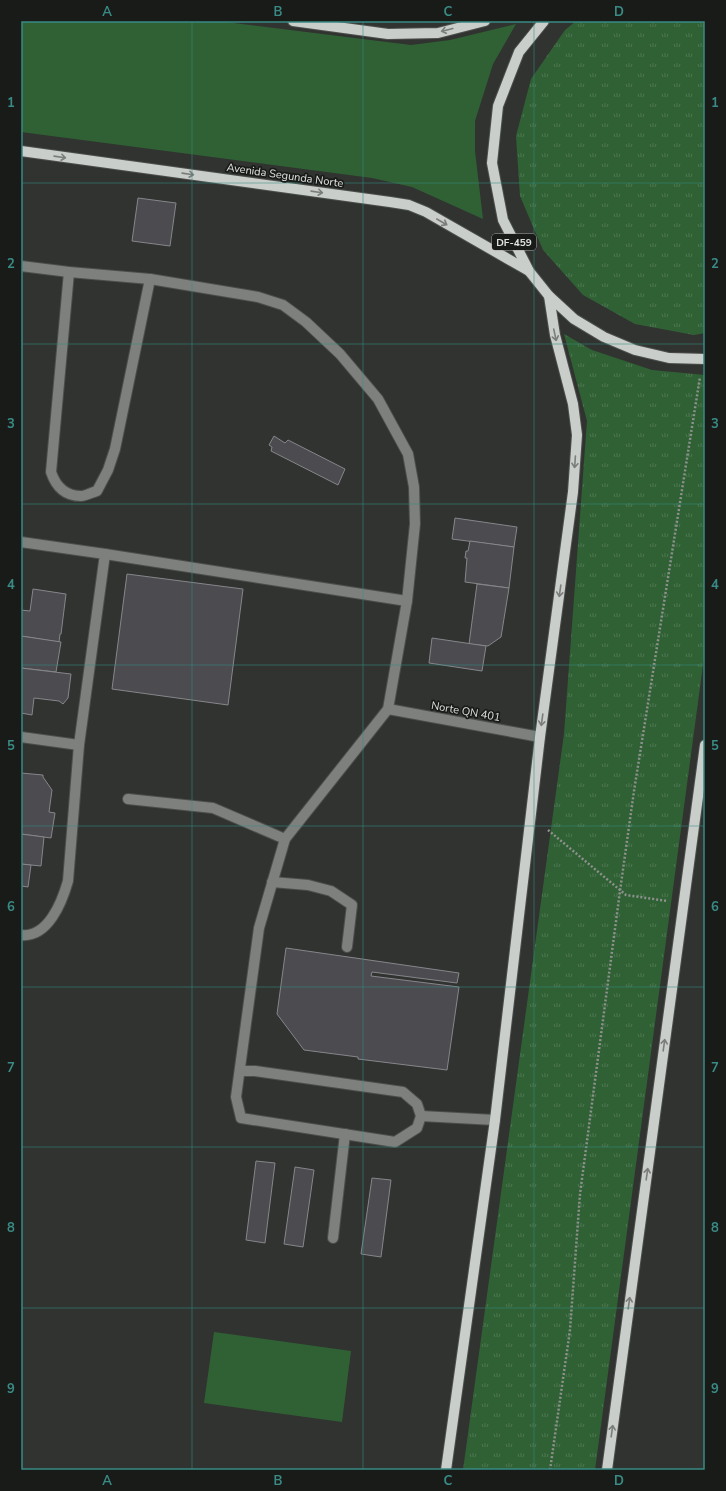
<svg xmlns="http://www.w3.org/2000/svg" width="726" height="1491" font-family="'Nunito Sans',sans-serif">
<defs>
<pattern id="park-tufts" width="24" height="20" patternUnits="userSpaceOnUse"><rect width="24" height="20" fill="#306134"/><path d="M3 7l-1-3M5 7V3M7 7l1-3M15 17l-1-3M17 17v-4M19 17l1-3" fill="none" stroke="#4e7751"/></pattern>
</defs>
<rect width="100%" height="100%" fill="#303330"/>
<g fill="#306134">
<path d="M21,21H218L411,45L450,40L516,24L493,64L475,121V151L483,219L412,187L372,178L21,132Z"/>
<path d="M214,1332L351,1351L342,1422L204,1403Z"/>
</g>
<g fill="url(#park-tufts)">
<path d="M576,21H705V333L694,335L635,324L583,295L543,250L520,196L516,136L531,79L565,30Z"/>
<path d="M564,334L592,350L652,370L705,375V650L595,1470H463L564,734L587,421Z"/>
</g>
<g fill="#4b4b50" stroke="#86868b">
<path d="M138,198L176,203L170,246L132,241Z"/>
<path d="M274,436L285,443L288,440L345,469L338,485L271,451L272,447L269,445Z"/>
<path d="M455,518L517,527L514,547L452,539Z"/>
<path d="M470,541L514,547L509,588L465,582L467,558H465L466,551H468Z"/>
<path d="M127,574L243,589L228,705L112,689Z"/>
<path d="M477,584L509,588L501,637L488,646L469,644Z"/>
<path d="M33,589L66,594L61,634H60L59,642L21,636V610L30,611Z"/>
<path d="M21,636L61,642L56,672L21,668Z"/>
<path d="M432,638L486,646L482,671L429,663Z"/>
<path d="M21,668L71,674L68,698L63,704L59,701L34,698L32,715L21,713Z"/>
<path d="M21,773L43,775V777L52,790L49,812L55,813L51,838L21,834Z"/>
<path d="M21,834L44,837L41,866L21,864Z"/>
<path d="M21,864L31,865L28,887L21,886Z"/>
<path d="M286,948L459,973L457,983L372,972L371,976L459,987L447,1070L358,1059V1057L304,1050L277,1014Z"/>
<path d="M256,1161L275,1163L265,1243L246,1240Z"/>
<path d="M295,1167L314,1170L303,1247L284,1244Z"/>
<path d="M372,1178L391,1180L381,1257L361,1254Z"/>
</g>
<g fill="none" stroke-linecap="round" stroke-linejoin="round">
<g stroke="#4c4f4c" stroke-width="12">
<g id="minor">
<path d="M21,266L69,272L150,279L258,297L283,305L306,322L340,354L378,399L408,454L414,487L415,524L407,601L388,709L285,839L259,928L236,1097L241,1118L395,1142L417,1128L421,1116L417,1104L403,1092L255,1071H240"/>
<path d="M69,272L51,472C56,487 65,496 81,496C86,496 92,492 97,491L108,470L115,449L150,279"/>
<path d="M21,542L105,554L79,745L68,881C62,902 48,938 21,935"/>
<path d="M105,554L407,601"/>
<path d="M388,709L540,737"/>
<path d="M21,737L79,745"/>
<path d="M128,799L213,808L285,839"/>
<path d="M272,882L308,885L331,891L352,905L347,947"/>
<path d="M421,1116L495,1120"/>
<path d="M333,1238L345,1134"/>
</g>
</g>
<g stroke="#4c4f4c" stroke-width="12">
<g id="major">
<path d="M293,21L388,34L438,33L485,21"/>
<path d="M544,21L519,52L498,106L492,163L503,220L529,271L549,296L574,319L604,337L635,350L669,358L705,359"/>
<path d="M21,151L390,202L409,205L426,212L529,271"/>
<path d="M446,1470L495,1120L540,737L573,492L577,435L573,404L555,335L549,296"/>
<path d="M607,1470L705,745"/>
</g>
</g>
<g stroke="#8e918e" stroke-width="2.5" stroke-dasharray="2 2" stroke-linecap="butt">
<path d="M548,830L626,895L667,901"/>
<path d="M550,1470L570,1330L580,1194L620,891L634,791L700,377"/>
</g>
<use href="#minor" stroke="#7e807e" stroke-width="10"/>
<use href="#major" stroke="#caceca" stroke-width="10"/>
</g>
<defs><path id="oneway-shaft" d="M-6 0H5M1.5-3L5.5 0L1.5 3" fill="none" stroke-width="1.6" stroke-linecap="round" stroke-linejoin="round"/></defs>
<g stroke="#7a7d7a">
<use href="#oneway-shaft" transform="translate(447 30) rotate(166)"/>
<use href="#oneway-shaft" transform="translate(60 157) rotate(8)"/>
<use href="#oneway-shaft" transform="translate(188 174) rotate(8)"/>
<use href="#oneway-shaft" transform="translate(317 192) rotate(8)"/>
<use href="#oneway-shaft" transform="translate(442 222) rotate(30)"/>
<use href="#oneway-shaft" transform="translate(555 335) rotate(78)"/>
<use href="#oneway-shaft" transform="translate(575 462) rotate(94)"/>
<use href="#oneway-shaft" transform="translate(560 591) rotate(98)"/>
<use href="#oneway-shaft" transform="translate(542 720) rotate(98)"/>
<use href="#oneway-shaft" transform="translate(664 1045) rotate(-82)"/>
<use href="#oneway-shaft" transform="translate(647 1174) rotate(-82)"/>
<use href="#oneway-shaft" transform="translate(629 1303) rotate(-82)"/>
<use href="#oneway-shaft" transform="translate(612 1431) rotate(-82)"/>
</g>
<path fill="none" stroke="#398b85" stroke-width="1" stroke-opacity="0.55" d="M192,21V1470M363,21V1470M534,21V1470M21,183H705M21,344H705M21,504H705M21,665H705M21,826H705M21,987H705M21,1147H705M21,1308H705"/>
<g text-anchor="middle" stroke-width="3.5" stroke-linejoin="round" paint-order="stroke">
<rect fill="#191b19" stroke="#a4a6a4" stroke-width="1" x="492" y="234" width="44" height="16" rx="3"/>
<g font-size="10" font-weight="bold" fill="#dfe1df">
<text x="514" y="246">DF-459</text>
</g>
<g font-size="11" fill="#dfe1df" stroke="#191b19">
<text transform="translate(285 175) rotate(8)" y="4">Avenida Segunda Norte</text>
<text transform="translate(466 711) rotate(10)" y="4">Norte QN 401</text>
</g>
</g>
<rect width="726" height="1491" fill="none" stroke="#191b19" stroke-width="44"/>
<rect x="22" y="22" width="682" height="1447" fill="none" stroke="#398b85" stroke-width="1.5"/>
<g font-size="13" text-anchor="middle" font-weight="bold" fill="#398b85">
<text x="107" y="16">A</text>
<text x="278" y="16">B</text>
<text x="448" y="16">C</text>
<text x="619" y="16">D</text>
<text x="11" y="107">1</text>
<text x="715" y="107">1</text>
<text x="11" y="268">2</text>
<text x="715" y="268">2</text>
<text x="11" y="428">3</text>
<text x="715" y="428">3</text>
<text x="11" y="589">4</text>
<text x="715" y="589">4</text>
<text x="11" y="750">5</text>
<text x="715" y="750">5</text>
<text x="11" y="911">6</text>
<text x="715" y="911">6</text>
<text x="11" y="1072">7</text>
<text x="715" y="1072">7</text>
<text x="11" y="1232">8</text>
<text x="715" y="1232">8</text>
<text x="11" y="1393">9</text>
<text x="715" y="1393">9</text>
<text x="107" y="1485">A</text>
<text x="278" y="1485">B</text>
<text x="448" y="1485">C</text>
<text x="619" y="1485">D</text>
</g>
</svg>
